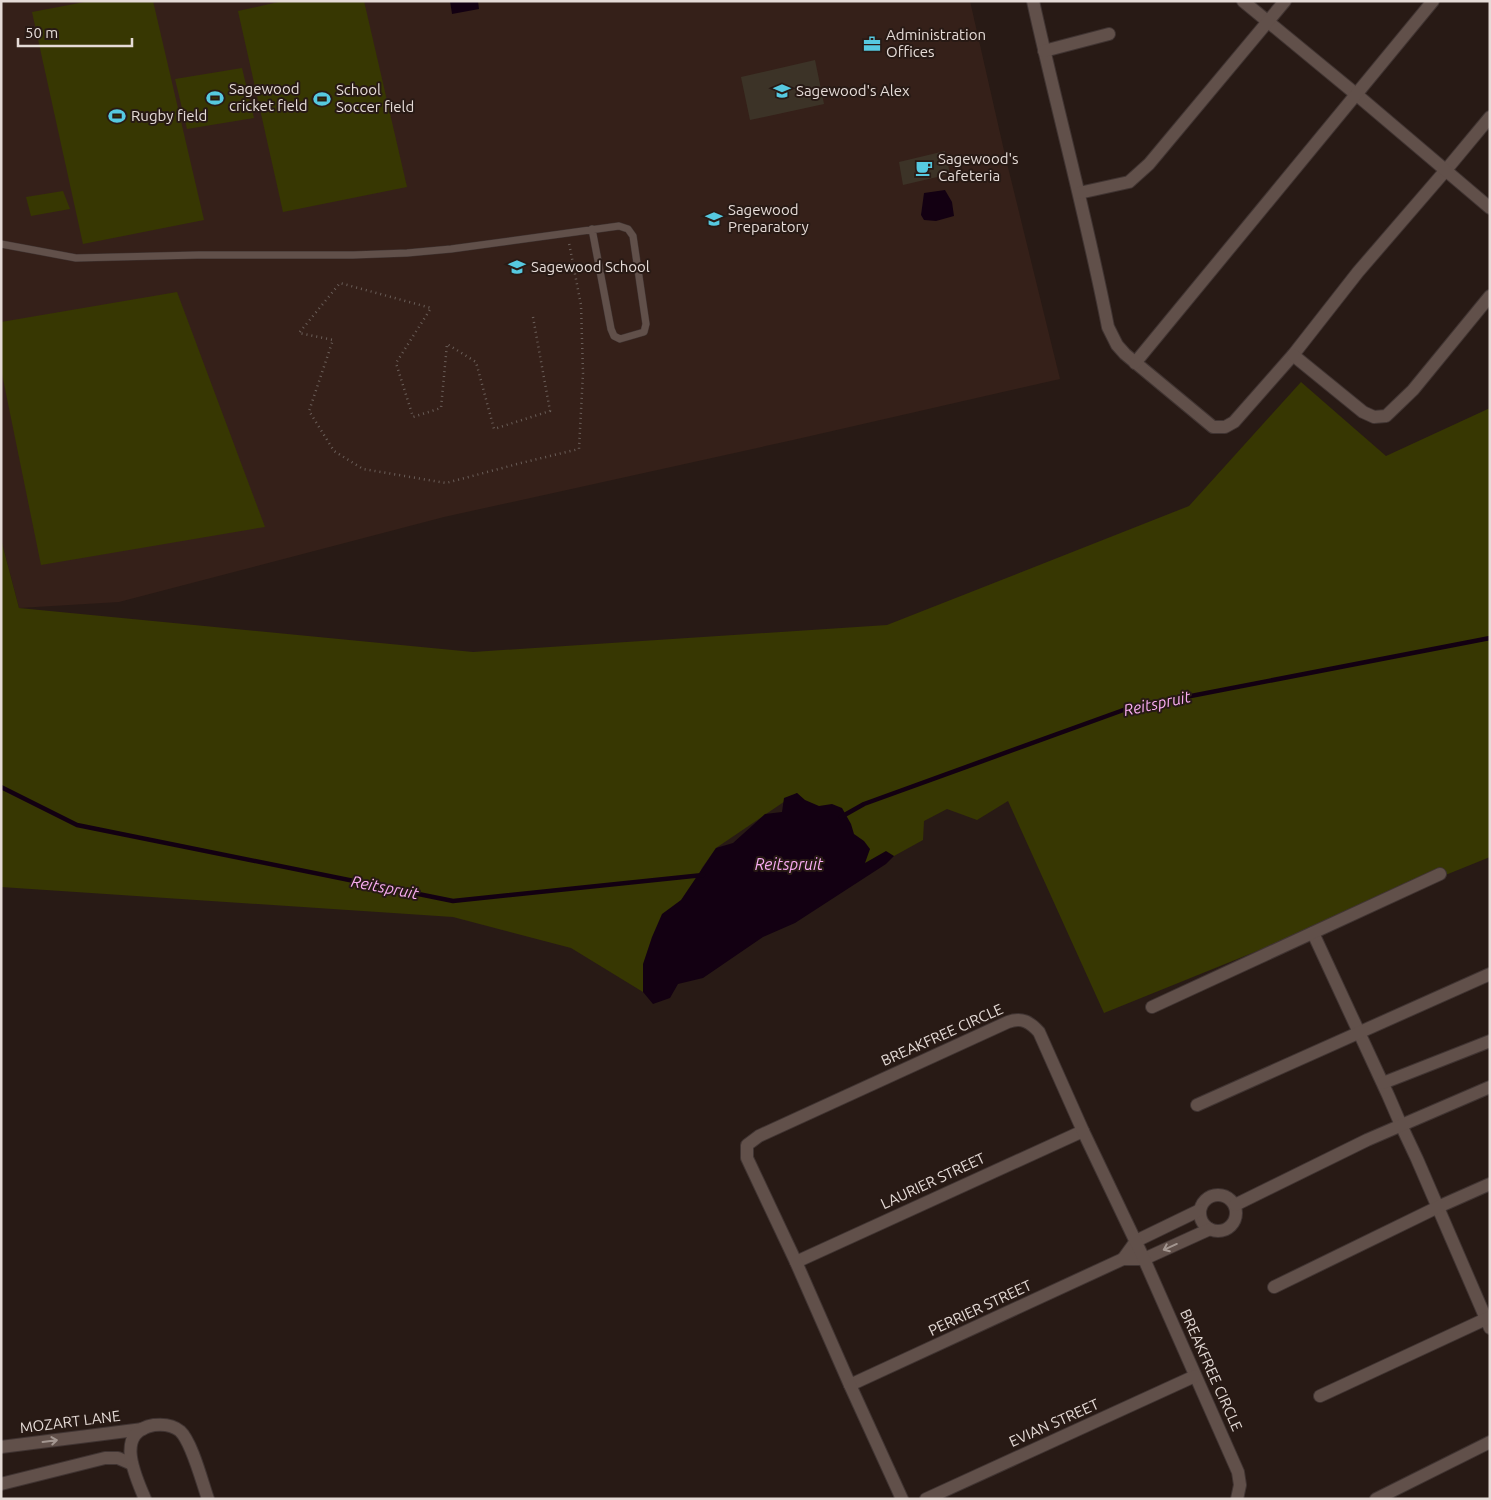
<svg xmlns="http://www.w3.org/2000/svg" width="1491" height="1500" font-family="Ubuntu,sans-serif">
<rect width="100%" height="100%" fill="#281a15"/>
<path fill="#352019" d="M1,1H970L1005,155L1060,379L793,440L444,517L119,602L19,608L1,539Z"/>
<g fill="#373702">
<path d="M90,1H153L204,220L83,244L32,12Z"/>
<path d="M283,1H364L407,187L283,212L238,11Z"/>
<path d="M242,68L254,118L187,129L175,79Z"/>
<path d="M63,191L70,209L31,216L26,197Z"/>
<path d="M177,292L265,527L41,565L1,369V322Z"/>
<path d="M1301,382L1386,456L1490,408V857L1104,1013L1008,801L977,820L947,809L924,821L923,840L894,856L865,863L797,793L716,848L702,868L643,992L571,948L453,917L1,887V539L19,608L473,652L887,625L1189,506Z"/>
</g>
<g fill="#130012">
<path d="M450,1H478L479,9L452,14Z"/>
<path d="M945,190L952,202L954,216L936,221L924,220L921,215L924,193Z"/>
<path d="M797,793L805,800L819,806L832,804L842,808L851,824L854,834L864,841L870,849L865,863L886,851L894,856L886,864L795,923L763,937L703,978L678,984L670,998L653,1004L643,992V964L652,937L662,914L681,900L716,848L733,843L765,814L782,812L784,798Z"/>
</g>
<g fill="none" stroke-linecap="round" stroke-linejoin="round">
<g stroke="#130012" stroke-width="4.5">
<path d="M1,787L77,825L453,901L703,875"/>
<path d="M841,817L864,804L1129,708L1490,638"/>
</g>
</g>
<g fill="#3c3327">
<path d="M815,60L824,104L750,120L741,77Z"/>
<path d="M945,151L950,174L903,185L899,162Z"/>
</g>
<g fill="none" stroke-linecap="round" stroke-linejoin="round">
<g stroke="#403432" stroke-width="8">
<path id="service" d="M1,244L76,258L198,255H353L407,253L451,249L619,226L628,229L633,236L646,324L644,332L620,339L614,336L611,329L592,229"/>
</g>
<g stroke="#403432" stroke-width="14">
<g id="minor">
<path d="M1033,1C1057,110 1087,218 1108,327L1117,345L1125,354L1213,427H1225L1234,422L1293,355L1358,272L1446,170L1490,117"/>
<path d="M1243,1L1357,95L1490,208"/>
<path d="M1044,51L1109,34"/>
<path d="M1079,193L1129,182L1149,164L1285,1"/>
<path d="M1293,355L1363,412L1374,417L1386,416L1413,390L1490,296"/>
<path d="M1135,363L1433,1"/>
<path d="M1313,933L1388,1095L1401,1125L1417,1159L1490,1328"/>
<path d="M1152,1007L1440,874"/>
<path d="M1383,1083L1490,1041"/>
<path d="M1197,1105L1490,974"/>
<circle cx="1218" cy="1213" r="18"/>
<path d="M1235,1205L1367,1140L1490,1087"/>
<path d="M1123,1259L1136,1241L1200,1210"/>
<path d="M796,1262L1083,1131"/>
<path d="M1274,1287L1438,1207L1490,1184"/>
<path d="M850,1385L1123,1259H1144L1210,1229"/>
<path d="M1320,1396L1490,1317"/>
<path d="M1,1447L143,1429"/>
<path d="M1,1484L105,1458H118L132,1464"/>
<path d="M145,1499C135,1475 114,1432 154,1425C163,1424 173,1425 180,1431C192,1442 202,1482 208,1499"/>
<path d="M902,1499L850,1385L796,1262L747,1158V1145L759,1136L1008,1022C1022,1017 1030,1022 1039,1032L1083,1131L1144,1259L1238,1472L1240,1485L1237,1499"/>
<path d="M926,1499L1195,1376"/>
<path d="M1376,1499L1490,1442"/>
</g>
</g>
<path stroke="#6a5e59" stroke-width="2.5" stroke-dasharray="1 4" stroke-linecap="butt" d="M533,317L550,411L494,429L476,362L447,344L441,408L413,417L396,363L431,308L340,283L299,333L333,340L309,411L334,451L363,469L446,483L521,463L579,449L583,373L581,305L569,243"/>
<use href="#service" stroke="#61504a" stroke-width="7"/>
<use href="#minor" stroke="#61504a" stroke-width="12"/>
</g>
<defs><path id="oneway-shaft" d="M-6 0H5M1.5-3L5.5 0L1.5 3" fill="none" stroke-width="1.6" stroke-linecap="round" stroke-linejoin="round" transform="scale(1.25)"/></defs>
<g stroke="#a39690">
<use href="#oneway-shaft" transform="translate(1170 1247) rotate(156)"/>
<use href="#oneway-shaft" transform="translate(50 1441) rotate(-7)"/>
</g>
<defs>
<g id="office-bare" transform="scale(1.35)"><path d="M-6-3h4V-5.5h4V-3h4V5H-6ZM-1-4.5V-3h2v-1.5ZM-6 0V1H6V0Z" fill="#56c9e0" stroke="#281a15" stroke-width="2.5" paint-order="stroke"/></g>
<g id="school-bare" transform="scale(1.35)"><path d="M0-5L7-2L0 1L-7-2ZM-4 1L0 2.5L4 1V4Q0 6-4 4Z" fill="#56c9e0" stroke="#281a15" stroke-width="2.5" paint-order="stroke"/></g>
<g id="stadium-bare" transform="scale(1.35)"><path d="M0-5a6.5 5 0 1 0 0 10a6.5 5 0 1 0 0-10ZM-3.5-1.8h7v3.6h-7Z" fill="#56c9e0" stroke="#281a15" stroke-width="2.5" paint-order="stroke"/></g>
<g id="cafe-bare" transform="scale(1.35)"><path d="M-5.5-4.5H6V0H3Q3 3.5 0 3.5H-2.5Q-5.5 3.5-5.5 0ZM3-3.2v2h1.7v-2ZM-6 4.5H4V6H-6Z" fill="#56c9e0" stroke="#281a15" stroke-width="2.5" paint-order="stroke"/></g>
</defs>
<g fill-rule="evenodd">
<use href="#office-bare" x="872" y="44"/>
<use href="#school-bare" x="782" y="91"/>
<use href="#stadium-bare" x="215" y="98"/>
<use href="#stadium-bare" x="322" y="99"/>
<use href="#stadium-bare" x="117" y="116"/>
<use href="#cafe-bare" x="924" y="168"/>
<use href="#school-bare" x="714" y="219"/>
<use href="#school-bare" x="517" y="267"/>
</g>
<g text-anchor="middle" stroke-width="4" stroke-linejoin="round" paint-order="stroke">
<g font-size="15" fill="#e5dbd7" stroke="#281a15" text-anchor="start">
<text x="886" y="40">Administration<tspan x="886" dy="17">Offices</tspan></text>
<text x="229" y="94">Sagewood<tspan x="229" dy="17">cricket field</tspan></text>
<text x="336" y="95">School<tspan x="336" dy="17">Soccer field</tspan></text>
<text x="796" y="96">Sagewood's Alex</text>
<text x="131" y="121">Rugby field</text>
<text x="938" y="164">Sagewood's<tspan x="938" dy="17">Cafeteria</tspan></text>
<text x="728" y="215">Sagewood<tspan x="728" dy="17">Preparatory</tspan></text>
<text x="531" y="272">Sagewood School</text>
</g>
<g font-size="15" fill="#e5dbd7" stroke="#281a15">
<text transform="translate(942 1035) rotate(-24)" y="5">BREAKFREE CIRCLE</text>
<text transform="translate(933 1181) rotate(-25)" y="5">LAURIER STREET</text>
<text transform="translate(980 1308) rotate(-25)" y="5">PERRIER STREET</text>
<text transform="translate(1211 1370) rotate(66)" y="5">BREAKFREE CIRCLE</text>
<text transform="translate(70 1422) rotate(-7)" y="5">MOZART LANE</text>
<text transform="translate(1054 1423) rotate(-24)" y="5">EVIAN STREET</text>
</g>
<g font-size="16" font-style="italic" fill="#f9acf1" stroke="#281a15">
<text transform="translate(1157 703) rotate(-12)" y="6">Reitspruit</text>
<text x="789" y="870">Reitspruit</text>
<text transform="translate(385 887) rotate(11)" y="6">Reitspruit</text>
</g>
</g>
<rect width="1491" height="1500" fill="none" stroke="#e5dbd7" stroke-width="5"/>
<path d="M18 38v8h114v-8" fill="none" stroke="#e5dbd7" stroke-width="2.5"/>
<text x="25" y="38" font-size="15" fill="#e5dbd7" stroke="#281a15" stroke-width="4" paint-order="stroke">50 m</text>
</svg>
